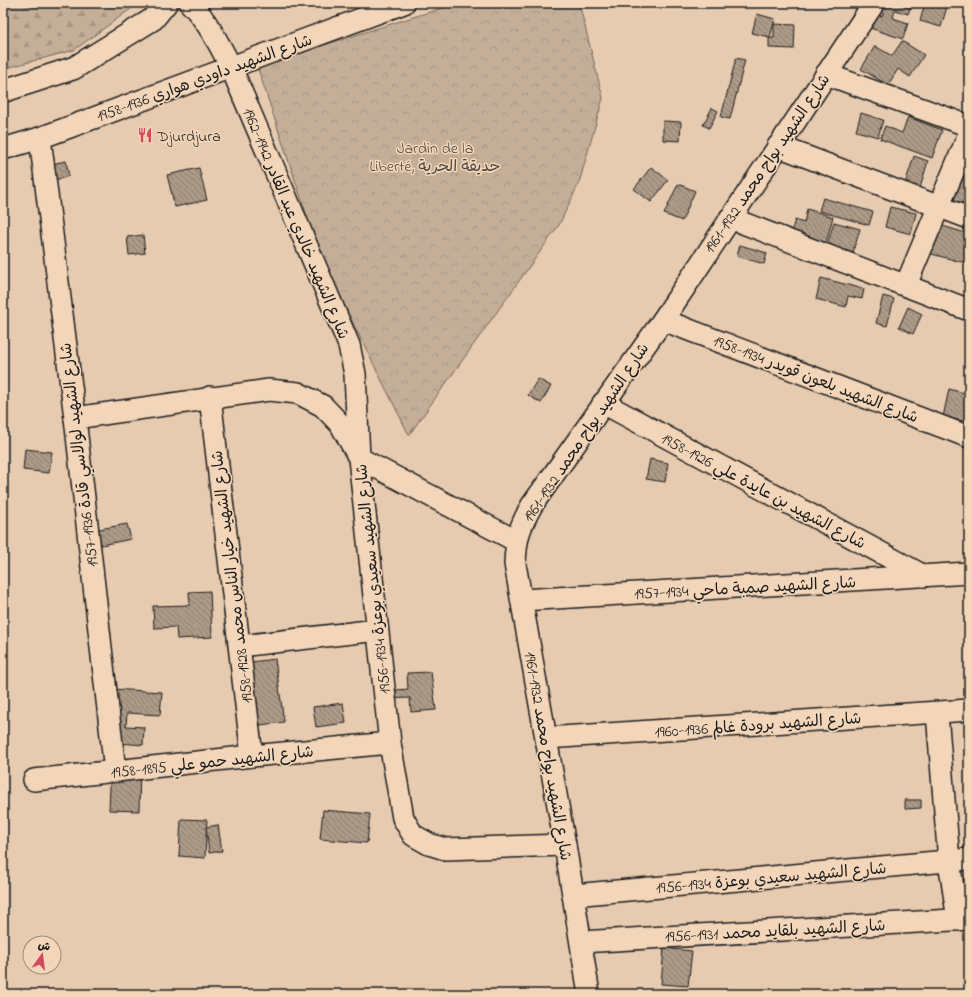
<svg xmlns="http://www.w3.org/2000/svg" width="972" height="997" font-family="'Indie Flower','Playpen Sans Arabic',sans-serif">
<defs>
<pattern id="forest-firs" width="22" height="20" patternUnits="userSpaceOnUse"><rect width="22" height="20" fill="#c4ae97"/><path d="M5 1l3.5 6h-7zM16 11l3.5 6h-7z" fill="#a89582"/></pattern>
<pattern id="park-crowns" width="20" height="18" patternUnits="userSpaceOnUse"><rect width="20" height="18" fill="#c4ae97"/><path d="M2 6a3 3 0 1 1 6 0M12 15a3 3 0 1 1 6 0" fill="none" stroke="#a89582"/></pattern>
<pattern id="building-back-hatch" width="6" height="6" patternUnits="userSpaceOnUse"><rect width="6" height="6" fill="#ad9a87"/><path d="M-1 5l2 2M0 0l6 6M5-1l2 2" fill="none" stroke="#8c7d6e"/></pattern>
</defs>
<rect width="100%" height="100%" fill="#e6cbb0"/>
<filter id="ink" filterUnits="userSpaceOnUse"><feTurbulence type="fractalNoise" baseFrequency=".025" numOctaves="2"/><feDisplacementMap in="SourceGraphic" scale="8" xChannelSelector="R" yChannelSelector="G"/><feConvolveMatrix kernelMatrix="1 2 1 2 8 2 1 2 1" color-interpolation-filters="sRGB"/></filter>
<g filter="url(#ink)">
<path fill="url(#forest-firs)" stroke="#70655a" d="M3,3H139L74,50L3,69Z"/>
<path fill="url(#park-crowns)" stroke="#70655a" d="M458,3H579L603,98L579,183L559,225L409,435L322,261L257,66Z"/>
<g fill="url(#building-back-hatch)" stroke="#1c1c1c">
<path d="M760,3H768L767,7L759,5Z"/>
<path d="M886,3H912L908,14L895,10L893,18L908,23L903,39L867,27L872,12L882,16Z"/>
<path d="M925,3H948L941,27L920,21Z"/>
<path d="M757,14L775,19L770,37L752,33Z"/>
<path d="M774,24L795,25L794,49L769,48V38H774Z"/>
<path d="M902,41L924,55L910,77L898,69L888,85L861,69L875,46L892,56Z"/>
<path d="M736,58L745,60L730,119L721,117Z"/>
<path d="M712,108L718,111L709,128L703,125Z"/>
<path d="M861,113L883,120L878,137L856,131Z"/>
<path d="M908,117L942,130L932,158L880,139L885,126L902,133Z"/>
<path d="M663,121L681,122L680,141L663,140Z"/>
<path d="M914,156L928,161L920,188L905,184Z"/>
<path d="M66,161L69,176L55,180L51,164Z"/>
<path d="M651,167L668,180L651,202L634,189Z"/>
<path d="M959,167L969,170V204L950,200Z"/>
<path d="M199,168L207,200L175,207L167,175Z"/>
<path d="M678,184L695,191L682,221L664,214Z"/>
<path d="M823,198L873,212L869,225L819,211Z"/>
<path d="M890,207L916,213L911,234L885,227Z"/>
<path d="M807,209L833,217L825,246L790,236L795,220L804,223Z"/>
<path d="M834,222L860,229L852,256L826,249Z"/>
<path d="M936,224L969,234V264L928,253Z"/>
<path d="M143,235L145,253L129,255L127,237Z"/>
<path d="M740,245L767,253L764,264L737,256Z"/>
<path d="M821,278L864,289L862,299L848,296L846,307L816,299Z"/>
<path d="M883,296L894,299L887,326L876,323Z"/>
<path d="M908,307L922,314L913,334L899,327Z"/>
<path d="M538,379L551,386L541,403L528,395Z"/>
<path d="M967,379H969V422L943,417L949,389L964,393Z"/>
<path d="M25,449L52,452L49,473L23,470Z"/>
<path d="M650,459L668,463L665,482L646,479Z"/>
<path d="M127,524L131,539L87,548L83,532Z"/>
<path d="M210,591L212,637L177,639L176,627L154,628L153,606L190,605L189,592Z"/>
<path d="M275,659L284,722L252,726L243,663Z"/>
<path d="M431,672L436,710L411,712L410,698L383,699V691L408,689L407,673Z"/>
<path d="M112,689L162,692L160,715L127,713L126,726L144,727L143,745L108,742Z"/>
<path d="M343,703L346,723L316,727L313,707Z"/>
<path d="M111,763L140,764L139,811L109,810Z"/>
<path d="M905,800H921V808L905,809Z"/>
<path d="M323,810L370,814L367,843L320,839Z"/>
<path d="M181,819L207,820L205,858L179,856Z"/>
<path d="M218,825L222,851L209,853L206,827Z"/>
<path d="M664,948L692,951L688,986L661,984Z"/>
</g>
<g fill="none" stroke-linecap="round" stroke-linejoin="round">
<g stroke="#1c1c1c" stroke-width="24">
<g id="minor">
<path d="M190,3C207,20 220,46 231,67L349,345L355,374L359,458L516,541"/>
<path d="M826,74L969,126"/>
<path d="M40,138L75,418L115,771"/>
<path d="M778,146L969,218"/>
<path d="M3,149L40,138L404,3"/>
<path d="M730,218L969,310"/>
<path d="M906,285L969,134"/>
<path d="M663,320L969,437"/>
<path d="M210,397L252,756"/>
<path d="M603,403L924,576"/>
<path d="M75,418L269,390L298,393L323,406L341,425L359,458L390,743L403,818L413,835L429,844L445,849L565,845"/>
<path d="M522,600L969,573"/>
<path d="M240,646L377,630"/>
<path d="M937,713L949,861L958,920"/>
<path d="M546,738L969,710"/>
<path d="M34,780L252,756L390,743"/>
<path d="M573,895L969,859"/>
<path d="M581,942L969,919"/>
<path d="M589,994L565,845L515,564C516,538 519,528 532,505L663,320L874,3"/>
</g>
</g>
<g stroke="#1c1c1c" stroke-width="25">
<path id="major" d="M3,91L74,68L153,19L166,3"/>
</g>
<use href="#minor" stroke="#f3d6b9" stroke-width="21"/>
<use href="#major" stroke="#f3d6b9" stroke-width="22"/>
</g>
</g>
<defs>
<g id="restaurant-bare" transform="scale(1.2)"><path d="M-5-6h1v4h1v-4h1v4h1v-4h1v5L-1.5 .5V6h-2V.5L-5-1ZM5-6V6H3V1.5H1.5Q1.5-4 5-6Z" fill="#d1495b" stroke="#f3d6b9" stroke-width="2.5" paint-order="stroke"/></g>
</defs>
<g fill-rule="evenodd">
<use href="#restaurant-bare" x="145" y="135"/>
</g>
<g text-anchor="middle" stroke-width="3" stroke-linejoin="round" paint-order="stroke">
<g font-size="16" fill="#1c1c1c" stroke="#f3d6b9">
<text transform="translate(204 77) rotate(-20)" y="6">شارع الشهيد داودي هواري 1936-1958</text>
<text transform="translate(766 163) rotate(-56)" y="6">شارع الشهيد بواح محمد 1932-1961</text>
<text transform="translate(297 223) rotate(67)" y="6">شارع الشهيد خالدي عبد القادر 1942-1962</text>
<text transform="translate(816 378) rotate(21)" y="6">شارع الشهيد بلعون قويدر 1934-1958</text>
<text transform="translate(585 432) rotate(-56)" y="6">شارع الشهيد بواح محمد 1932-1961</text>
<text transform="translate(78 455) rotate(-97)" y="6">شارع الشهيد لوالاسي قادة 1936-1957</text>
<text transform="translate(764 490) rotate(28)" y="6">شارع الشهيد بن عايدة علي 1926-1958</text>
<text transform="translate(231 577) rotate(-97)" y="6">شارع الشهيد خيار الناس محمد 1928-1958</text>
<text transform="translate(372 579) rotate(-96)" y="6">شارع الشهيد سعيدي بوعزة 1934-1956</text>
<text transform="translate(745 587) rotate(-3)" y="6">شارع الشهيد صمبة ماحي 1934-1957</text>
<text transform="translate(758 724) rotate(-4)" y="6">شارع الشهيد برودة غالم 1936-1960</text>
<text transform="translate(549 756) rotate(80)" y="6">شارع الشهيد بواح محمد 1932-1961</text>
<text transform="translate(212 761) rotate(-6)" y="6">شارع الشهيد حمو علي 1895-1958</text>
<text transform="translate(771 877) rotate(-5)" y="6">شارع الشهيد سعيدي بوعزة 1934-1956</text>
<text transform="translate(775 930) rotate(-3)" y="6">شارع الشهيد بلقايد محمد 1931-1956</text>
</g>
<g font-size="16" fill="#1c1c1c" stroke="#f3d6b9" text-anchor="start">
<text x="157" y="141">Djurdjura</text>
</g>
<g font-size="16" fill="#4e4841" stroke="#f3d6b9">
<text x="435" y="153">Jardin de la<tspan x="435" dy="18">Liberté, حديقة الحرية</tspan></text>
</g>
</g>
<rect width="972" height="997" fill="none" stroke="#f3d6b9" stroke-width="16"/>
<rect x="8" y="8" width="956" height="981" fill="none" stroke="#1c1c1c" stroke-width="1.5" filter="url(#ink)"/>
<g transform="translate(42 955) rotate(14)"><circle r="19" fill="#f3d6b9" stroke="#9d8c7a"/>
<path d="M0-3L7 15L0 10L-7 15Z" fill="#d1495b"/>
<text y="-6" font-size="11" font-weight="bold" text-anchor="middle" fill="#1c1c1c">ش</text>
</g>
</svg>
